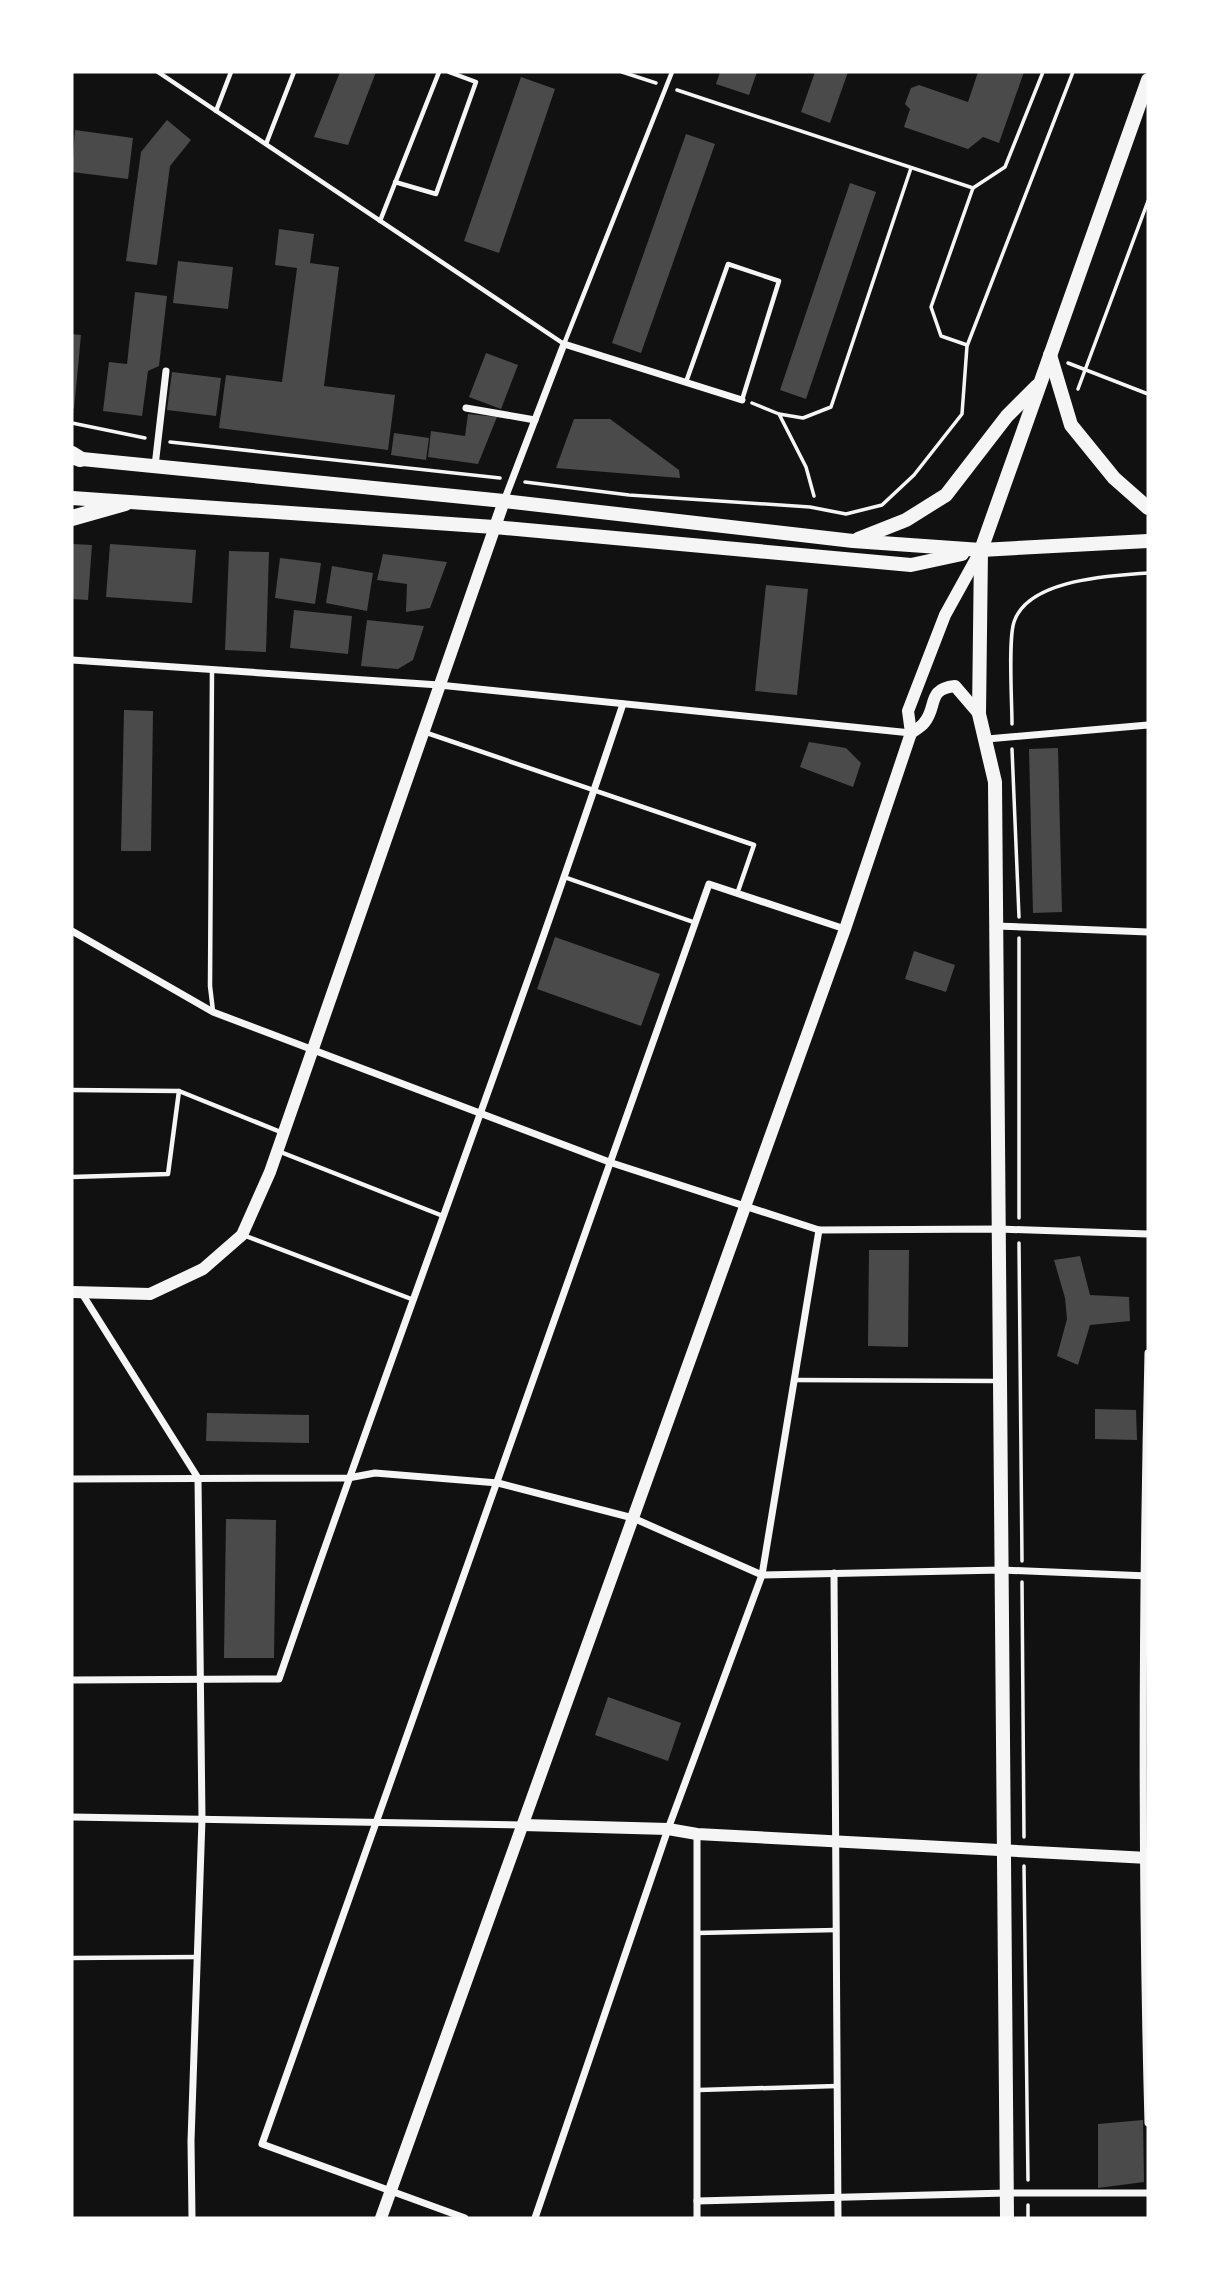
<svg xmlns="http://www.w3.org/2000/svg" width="1220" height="2290" font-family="'Fira Sans Condensed',sans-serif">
<rect width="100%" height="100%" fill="#111"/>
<g fill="#4a4a4a">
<path d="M340,72H376L348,145L314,137Z"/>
<path d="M720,72H757L749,95L716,84Z"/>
<path d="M815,72H848L830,123L801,112Z"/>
<path d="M978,72H1024L999,143L983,137L968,149L904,127L910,109L905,104L911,88L919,85L968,102Z"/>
<path d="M521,77L555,89L499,253L464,241Z"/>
<path d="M167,120L191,140L170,166L157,265L126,261L141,152Z"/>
<path d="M75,130L133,138L128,179L72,172Z"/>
<path d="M686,134L715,144L641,353L612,343Z"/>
<path d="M850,183L876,192L806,399L780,390Z"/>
<path d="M279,229L314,234L310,263L339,267L324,386L395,395L388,450L219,428L226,375L282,382L297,268L275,265Z"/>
<path d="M178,261L233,267L228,309L173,303Z"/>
<path d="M135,292L167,296L159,366L148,371L142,416L103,411L109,362L127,364Z"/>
<path d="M72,334L81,335L74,409H72Z"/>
<path d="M486,353L518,365L501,409L469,397Z"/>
<path d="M172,372L221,378L216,416L167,410Z"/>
<path d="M468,414L497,417L478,464L428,457L431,431L465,436Z"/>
<path d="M574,419H610L679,470L680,478L556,468Z"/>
<path d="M394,433L429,438L426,460L391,455Z"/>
<path d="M72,544L92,545L88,600L72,599Z"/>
<path d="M110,544L196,550L192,603L106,597Z"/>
<path d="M229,551L269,552L266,652L225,650Z"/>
<path d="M383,554L447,562L430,608L406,612L407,584L377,580Z"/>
<path d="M280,558L321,563L315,604L275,598Z"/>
<path d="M332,566L373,573L367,611L326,603Z"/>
<path d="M766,585L808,589L797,695L755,691Z"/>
<path d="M294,610L352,616L348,654L290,648Z"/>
<path d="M367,620L424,626L413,660L398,669L361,666Z"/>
<path d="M124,710L153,711L151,851H121Z"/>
<path d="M809,742L846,748L861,763L853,787L800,767Z"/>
<path d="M1058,748L1062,912L1033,913L1029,749Z"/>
<path d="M555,937L660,974L641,1026L537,989Z"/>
<path d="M914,951L955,965L946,992L905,979Z"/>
<path d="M869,1250H909L908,1347L868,1346Z"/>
<path d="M1080,1256L1090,1295L1129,1297L1130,1321L1090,1325L1078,1365L1057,1356L1067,1319L1065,1298L1054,1260Z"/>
<path d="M1095,1409L1136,1410L1137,1440L1095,1439Z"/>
<path d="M207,1413L309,1415V1443L206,1441Z"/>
<path d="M226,1519L276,1520L274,1658H224Z"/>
<path d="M608,1697L681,1723L668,1761L595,1735Z"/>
<path d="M1143,2120L1144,2182L1098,2188V2124Z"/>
</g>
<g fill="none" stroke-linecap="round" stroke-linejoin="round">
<g stroke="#f5f5f5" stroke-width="3.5">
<path d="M622,72L656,83"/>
<path d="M677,90L973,188L1005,167L1043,72"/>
<path d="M967,345L941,336L931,307L973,188"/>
<path d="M1068,363L1148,394"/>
<path d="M1078,389L1148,201"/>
<path d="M752,403L779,414"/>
<path d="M72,423L145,438"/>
<path d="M170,442L500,478"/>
<path d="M525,482L629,495L810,507L846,514L882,505L914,475L962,414L967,346L1073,72"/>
<path d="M814,496L806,467L779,414L803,418L831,407L911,168"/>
<path d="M1012,724C1012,701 1008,640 1014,622C1028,579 1110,576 1148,573"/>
<path d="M1012,749L1019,917"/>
<path d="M1019,1218V938"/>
<path d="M1019,1243L1022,1561"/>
<path d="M1022,1582L1024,1837"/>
<path d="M1024,1866L1028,2180"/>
<path d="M1028,2205V2218"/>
</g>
<g stroke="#f5f5f5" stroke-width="4.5">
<path d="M158,72L564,344L672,72"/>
<path d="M216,111L231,72"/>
<path d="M266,144L294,72"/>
<path d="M395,182L436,194L476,82L449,72"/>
<path d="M380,221L439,72"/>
<path d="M686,382L728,264L779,281L742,400"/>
<path d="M212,670L210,986L213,1011"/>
<path d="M424,732L754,845L737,894"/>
<path d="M564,877L696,923"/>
<path d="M72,1090L179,1091L283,1133"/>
<path d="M278,1151L443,1216"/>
<path d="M72,1177L168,1174L179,1091"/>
<path d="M243,1235L414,1300"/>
<path d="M795,1380L996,1381"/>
<path d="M697,1933L837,1930"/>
<path d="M72,1958L197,1957"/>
<path d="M699,2090L837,2086"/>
</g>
<g stroke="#f5f5f5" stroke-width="7">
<path d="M466,408L535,420"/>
<path d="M155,466L166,371"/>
<path d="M504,501L564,344L742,400"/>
<path d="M72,660L439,685L911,733"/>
<path d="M987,739L1148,725"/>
<path d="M996,926L1148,932"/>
<path d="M72,931L213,1012L612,1163L819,1230L999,1229L1148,1234"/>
<path d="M81,1292L198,1478L202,1819L191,2141L192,2218"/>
<path d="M1148,1353C1142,1610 1141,1866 1148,2123"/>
<path d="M72,1479L348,1478L375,1473L498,1483L633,1518L762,1575L1002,1570L1148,1576"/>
<path d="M834,1573L838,2218"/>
<path d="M72,1680L279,1679C391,1353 514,1031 623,704"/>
<path d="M72,1817L522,1825"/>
<path d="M697,2201L1007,2193H1148"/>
<path d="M465,2218L262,2144L709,884L845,929"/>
<path d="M535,2218L668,1829L762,1575L819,1230"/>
<path d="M697,2218V1834"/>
</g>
<g stroke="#f5f5f5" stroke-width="12">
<path d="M911,733C915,730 921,727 924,723C938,707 926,689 955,686L979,714"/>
<path d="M72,1292L150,1294L203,1269L242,1235L270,1172L504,501"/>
<path d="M523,1825L668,1829L697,1834L1148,1858"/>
<path d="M381,2218L845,929L911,733L908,711L945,615L981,550"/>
</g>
<g stroke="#f5f5f5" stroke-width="14">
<path d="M1050,355L1071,425L1114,478L1148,508"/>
<path d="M72,458L504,501L853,541L981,550L1148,541"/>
<path d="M72,498L494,527L911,565L962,554"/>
<path d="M858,539L906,520L946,495L1007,416L1037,386"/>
<path d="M1007,2218L995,782L979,714L981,550L1148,80"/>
</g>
<g stroke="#f5f5f5" stroke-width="16">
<path d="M72,454L80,459"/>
<path d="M72,518L125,503"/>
</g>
</g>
<rect width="1220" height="2290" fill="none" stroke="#ffffff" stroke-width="147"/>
</svg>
